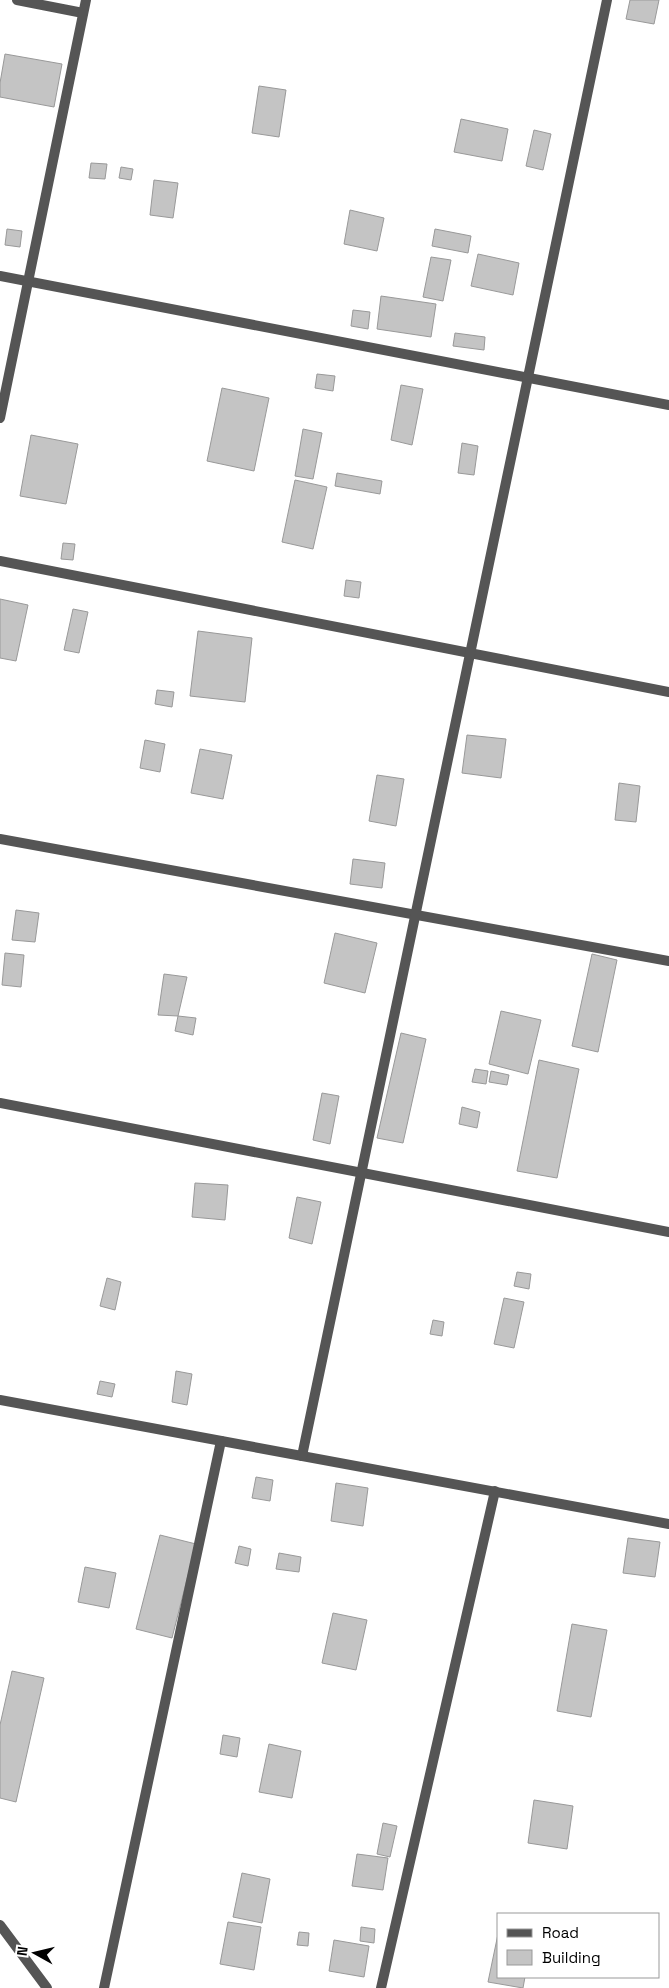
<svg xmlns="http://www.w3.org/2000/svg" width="669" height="1988" font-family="'Space Grotesk',sans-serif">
<rect width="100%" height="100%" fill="#fff"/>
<g fill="#c4c4c4" stroke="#999">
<path d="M630,0H659L654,24L626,19Z"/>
<path d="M5,54L62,64L54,107L0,97V83Z"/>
<path d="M259,86L286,90L279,137L252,133Z"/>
<path d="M461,119L508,129L502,161L454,152Z"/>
<path d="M534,130L551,134L543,170L526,166Z"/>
<path d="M91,163L107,164L105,179L89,178Z"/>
<path d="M121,167L133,169L131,180L119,178Z"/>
<path d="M154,180L178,183L173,218L150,215Z"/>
<path d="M350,210L384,218L377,251L344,244Z"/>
<path d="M7,229L22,231L20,247L5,245Z"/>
<path d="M435,229L471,236L468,253L432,246Z"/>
<path d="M478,254L519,263L513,295L471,286Z"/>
<path d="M431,257L451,260L443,301L423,297Z"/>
<path d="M381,296L436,304L431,337L377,329Z"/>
<path d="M353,310L370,312L368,329L351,326Z"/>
<path d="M455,333L485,337L484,350L453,346Z"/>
<path d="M317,374L335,376L333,391L315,388Z"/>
<path d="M401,385L423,389L412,445L391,440Z"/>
<path d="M222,388L269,398L254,471L207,461Z"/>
<path d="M303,429L322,433L313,479L295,476Z"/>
<path d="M31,435L78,444L66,504L20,496Z"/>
<path d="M462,443L478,446L474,475L458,473Z"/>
<path d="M337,473L382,481L380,494L335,486Z"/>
<path d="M295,480L327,487L313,549L282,542Z"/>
<path d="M63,543L75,544L73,560L61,559Z"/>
<path d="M346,580L361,582L359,598L344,596Z"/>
<path d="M0,599L28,605L16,661L0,658Z"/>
<path d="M73,609L88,612L79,653L64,650Z"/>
<path d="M198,631L252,638L245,702L190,696Z"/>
<path d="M157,690L174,692L172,707L155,704Z"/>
<path d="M467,735L506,739L501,778L462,773Z"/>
<path d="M145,740L165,744L160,772L140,768Z"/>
<path d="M200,749L232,755L223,799L191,793Z"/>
<path d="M377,775L404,779L396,826L369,821Z"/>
<path d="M619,783L640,786L636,822L615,820Z"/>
<path d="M353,859L385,863L382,888L350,884Z"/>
<path d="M16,910L39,913L35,942L12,940Z"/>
<path d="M335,933L377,943L365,993L324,983Z"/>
<path d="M5,953L24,955L21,987L2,985Z"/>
<path d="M592,954L617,960L598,1052L572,1046Z"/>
<path d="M164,974L187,977L178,1016L158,1015Z"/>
<path d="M501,1011L541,1020L528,1074L489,1064Z"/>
<path d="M178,1016L196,1018L193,1035L175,1031Z"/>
<path d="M401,1033L426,1039L403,1143L377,1138Z"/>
<path d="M539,1060L579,1069L557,1178L517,1171Z"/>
<path d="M475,1069L488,1071L486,1084L472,1082Z"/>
<path d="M491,1071L509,1075L507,1085L489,1082Z"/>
<path d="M322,1093L339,1096L330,1144L313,1140Z"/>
<path d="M462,1107L480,1112L477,1128L459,1124Z"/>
<path d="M195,1183L228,1185L225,1220L192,1217Z"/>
<path d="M297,1197L321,1202L312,1244L289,1238Z"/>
<path d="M517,1272L531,1274L529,1289L514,1286Z"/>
<path d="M107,1278L121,1282L115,1310L100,1306Z"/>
<path d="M504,1298L524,1302L514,1348L494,1344Z"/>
<path d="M433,1320L444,1322L442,1336L430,1334Z"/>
<path d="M176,1371L192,1374L187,1405L172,1402Z"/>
<path d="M100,1381L115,1384L112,1397L97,1394Z"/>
<path d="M256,1477L273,1480L270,1501L252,1498Z"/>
<path d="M336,1483L368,1488L363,1526L331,1521Z"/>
<path d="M160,1535L196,1544L172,1638L136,1629Z"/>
<path d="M628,1538L660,1542L655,1577L623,1573Z"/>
<path d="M239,1546L251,1549L248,1566L235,1563Z"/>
<path d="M279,1553L301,1557L299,1572L276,1569Z"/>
<path d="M85,1567L116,1573L109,1608L78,1602Z"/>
<path d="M333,1613L367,1620L356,1670L322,1663Z"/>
<path d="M572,1624L607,1630L591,1717L557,1711Z"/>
<path d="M12,1671L44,1678L16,1802L0,1798V1725Z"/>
<path d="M223,1735L240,1738L237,1757L220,1754Z"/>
<path d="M269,1744L301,1751L292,1798L259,1792Z"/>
<path d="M534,1800L573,1806L567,1849L528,1843Z"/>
<path d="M383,1823L397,1826L390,1857L377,1854Z"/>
<path d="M357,1854L388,1858L383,1890L352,1886Z"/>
<path d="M242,1873L270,1879L262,1923L233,1917Z"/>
<path d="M228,1922L261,1927L254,1970L220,1964Z"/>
<path d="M361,1927L375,1929L374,1943L360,1941Z"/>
<path d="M299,1932L309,1933L308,1946L297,1945Z"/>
<path d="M498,1934V1977H525L523,1988L488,1982Z"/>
<path d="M334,1940L369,1946L364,1977L329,1971Z"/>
</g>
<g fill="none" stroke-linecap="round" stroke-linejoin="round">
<g stroke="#555" stroke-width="10">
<path d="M17,0L83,13"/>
<path d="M0,276L669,405"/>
<path d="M0,418L86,0"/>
<path d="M0,561L669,692"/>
<path d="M0,839L669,961"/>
<path d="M0,1103L669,1232"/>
<path d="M0,1400L669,1524"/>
<path d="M302,1456L607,0"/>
<path d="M0,1925L47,1988"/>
<path d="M104,1988L221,1441"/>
<path d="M381,1988L495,1491"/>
</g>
</g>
<rect x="497" y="1913" width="162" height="65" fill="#ffffff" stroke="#999999"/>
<rect x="507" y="1929" width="25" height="8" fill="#555555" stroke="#999999"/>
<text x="542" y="1938" font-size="15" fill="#000000">Road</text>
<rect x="507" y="1950" width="25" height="15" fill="#c4c4c4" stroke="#999999"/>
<text x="542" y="1963" font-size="15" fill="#000000">Building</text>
<g transform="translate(35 1953) rotate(278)" stroke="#ffffff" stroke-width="4" paint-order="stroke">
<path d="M0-4L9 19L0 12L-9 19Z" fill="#000000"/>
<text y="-8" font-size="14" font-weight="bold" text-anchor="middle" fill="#000000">N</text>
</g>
</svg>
